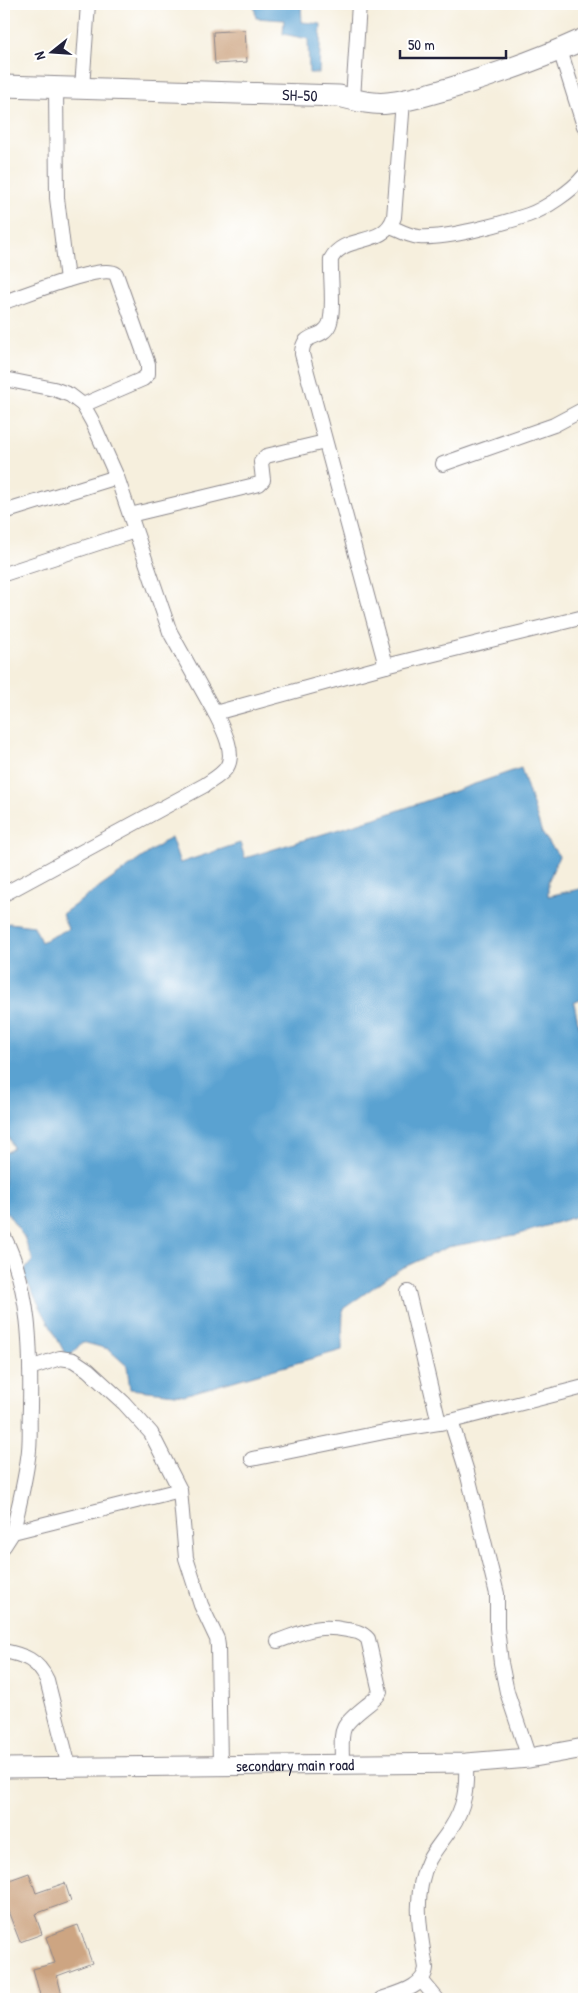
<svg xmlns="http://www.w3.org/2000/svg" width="588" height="2003" font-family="'Patrick Hand',sans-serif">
<rect width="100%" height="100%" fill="#fff"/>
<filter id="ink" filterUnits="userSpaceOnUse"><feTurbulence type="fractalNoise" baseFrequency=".02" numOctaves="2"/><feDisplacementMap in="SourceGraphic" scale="10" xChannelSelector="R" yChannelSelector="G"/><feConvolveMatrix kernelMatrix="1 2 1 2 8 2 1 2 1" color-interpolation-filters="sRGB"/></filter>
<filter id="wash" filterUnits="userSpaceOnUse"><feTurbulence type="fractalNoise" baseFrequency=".0096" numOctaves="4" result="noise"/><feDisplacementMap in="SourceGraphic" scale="20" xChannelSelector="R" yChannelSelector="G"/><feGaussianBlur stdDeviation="1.12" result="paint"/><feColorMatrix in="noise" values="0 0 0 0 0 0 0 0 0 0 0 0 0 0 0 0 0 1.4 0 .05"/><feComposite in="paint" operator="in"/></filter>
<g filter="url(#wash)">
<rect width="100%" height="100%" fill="#f6efdd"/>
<g fill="#5aa2d1" stroke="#3e6286">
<path d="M254,4H301L302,22L321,24L319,73H309L308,39L283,34L284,20L256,18Z"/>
<path d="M521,768L542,833L559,856L548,882V896L584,888V998L574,1003L584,1050V1214L520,1234L448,1247L398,1270L343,1309L342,1350L184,1395L130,1389L127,1366L108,1349L82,1342L68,1359L22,1273L33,1260L24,1237L4,1208V1154L13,1148L4,1126V925L9,923L34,926L41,942L68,929L62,914L171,837L180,863L240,843L245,858L388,814Z"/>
</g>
<g id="blocks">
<g fill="#cda582">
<path d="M245,30L247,62L215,64L213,32Z"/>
<path d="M29,1873L36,1893L65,1883L71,1901L35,1914L42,1934L20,1942L4,1901V1882Z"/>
<path d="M78,1925L92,1963L57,1976L63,1999H41L33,1969L55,1963L46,1937Z"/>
</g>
</g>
</g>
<g filter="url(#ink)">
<use href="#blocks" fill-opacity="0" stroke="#8c888c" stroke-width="1"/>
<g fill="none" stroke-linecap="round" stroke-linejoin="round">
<g stroke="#8c888c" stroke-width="16">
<g id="minor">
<path d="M560,50L584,126"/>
<path d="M56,87L57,198L67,280"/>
<path d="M82,88L88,4"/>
<path d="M353,99L359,4"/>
<path d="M391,227C400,231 409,236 419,237C447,239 501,224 528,215C545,209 573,190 584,176"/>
<path d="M4,302C23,296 102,263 116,274L148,364V374L143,379L83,405"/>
<path d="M4,379L54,389L70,395L83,405L92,421L117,477L170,632L215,713"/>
<path d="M443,464L554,425L584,409"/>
<path d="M4,512L117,477"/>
<path d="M130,515L259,484L263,480L261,462L266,456L325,442"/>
<path d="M4,574L135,531"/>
<path d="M386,666L302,354C302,331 321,341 329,325C335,312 330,275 331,259C345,233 384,248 394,217L403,101"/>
<path d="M4,894L205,785C212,780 222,775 227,767C236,752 222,727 215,713L386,666L584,617"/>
<path d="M4,1237C31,1290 31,1351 30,1408C29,1425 31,1442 28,1458C25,1483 18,1508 13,1532"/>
<path d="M408,1292L439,1423"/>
<path d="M30,1368L60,1358L73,1360L88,1370L124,1403L151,1433L180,1490L186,1558L201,1605L217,1639L218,1646L220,1766"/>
<path d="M451,1421L467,1472L497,1594V1628L501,1663L507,1692L529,1758"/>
<path d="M252,1459L389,1431L451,1421L584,1387"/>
<path d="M4,1546L13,1532L180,1490"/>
<path d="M278,1641C306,1631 317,1624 347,1630C355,1631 362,1632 368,1639L380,1692C377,1698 371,1702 366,1706C337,1729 342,1729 342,1764"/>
<path d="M4,1651C24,1655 38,1660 47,1680L69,1767"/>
<path d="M422,1981L437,1999"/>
<path d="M381,1999C397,1993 424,1988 426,1968C420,1932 412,1895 429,1860C435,1849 444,1839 451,1828C465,1807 467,1788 466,1763"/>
</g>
</g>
<g stroke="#8c888c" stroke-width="21">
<g id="secondary">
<path id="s1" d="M4,1768L466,1763L529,1758L584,1748"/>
</g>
</g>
<g stroke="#8c888c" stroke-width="23">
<g id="primary">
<path id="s2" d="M4,86L339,96C355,100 372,105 388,103C408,101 428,94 448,89C495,75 540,59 584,39"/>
</g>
</g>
<use href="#minor" stroke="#fff" stroke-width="14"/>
<use href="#secondary" stroke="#fff" stroke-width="19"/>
<use href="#primary" stroke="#fff" stroke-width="21"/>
</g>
</g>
<g text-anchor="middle" stroke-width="4.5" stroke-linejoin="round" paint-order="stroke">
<g font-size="16" fill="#22223b" stroke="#fff">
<text dy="6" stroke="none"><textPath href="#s2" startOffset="296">SH-50</textPath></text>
<text dy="6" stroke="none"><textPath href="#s1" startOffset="291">secondary main road</textPath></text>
</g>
</g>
<rect width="588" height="2003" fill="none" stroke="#fff" stroke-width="20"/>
<g transform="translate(52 52) rotate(253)" stroke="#ffffff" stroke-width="4" paint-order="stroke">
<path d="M0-4L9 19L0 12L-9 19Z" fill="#22223b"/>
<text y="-8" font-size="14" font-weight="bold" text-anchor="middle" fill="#22223b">N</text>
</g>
<path d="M400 50v8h106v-8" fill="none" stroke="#22223b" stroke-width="2.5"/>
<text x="408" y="50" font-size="15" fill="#22223b" stroke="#ffffff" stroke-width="4" paint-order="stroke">50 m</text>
</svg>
